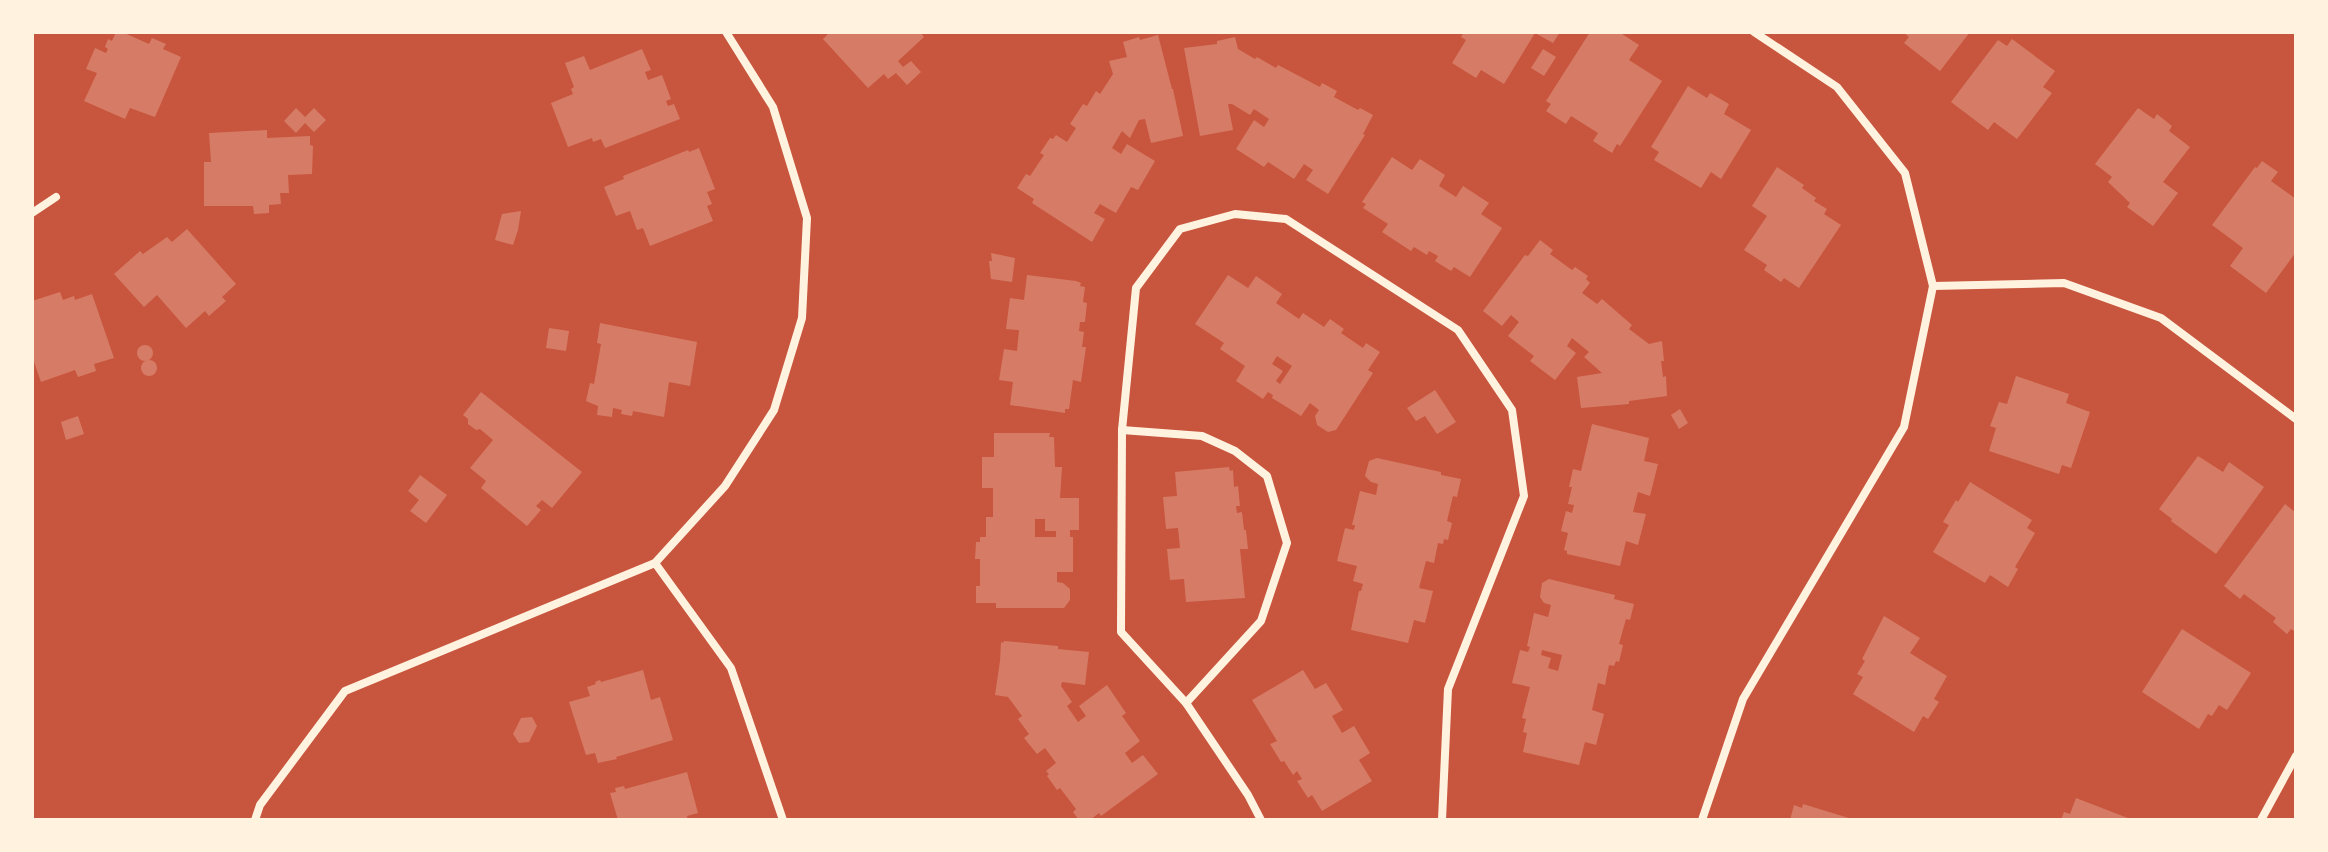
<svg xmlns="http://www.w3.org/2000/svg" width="2328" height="852" font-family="Raleway,sans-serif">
<rect width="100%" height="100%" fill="#c8553d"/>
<g fill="#d67c66" fill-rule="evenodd">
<path d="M116,32H122L149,44L152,38L166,44L163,49L181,57L155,117L130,108L125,119L84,101L97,73L86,69L95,48L106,53L108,49L105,47L108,39L112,41Z"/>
<path d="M830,32H920L924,37L898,61L903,67L911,61L921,72L907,85L896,73L888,79L884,74L868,88L823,39Z"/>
<path d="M1464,32H1560L1553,43L1535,33L1504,84L1481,70L1476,78L1452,63L1466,40L1461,37Z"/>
<path d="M1590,32H1619L1639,45L1629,60L1662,81L1620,146L1617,144L1612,153L1593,141L1598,133L1571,116L1566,124L1546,111L1551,104L1546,101Z"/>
<path d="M1903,32H1970L1940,71L1904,43L1909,37Z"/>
<path d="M1158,35L1172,89H1173L1183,136L1151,143L1145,119L1139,120L1130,138L1122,131L1112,148L1121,154L1127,144L1155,161L1138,190L1131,187L1116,213L1100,204L1094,213L1105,219L1092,242L1032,203L1034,199L1017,188L1026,174L1030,176L1044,155L1040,153L1050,138L1053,139L1056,135L1067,142L1076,128L1070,124L1083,104L1087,106L1096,91L1100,94L1113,74L1109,61L1127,57L1123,42L1139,37L1140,40Z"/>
<path d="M1235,37L1238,49L1255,59L1257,57L1276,68L1278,65L1320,87L1322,83L1337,91L1334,97L1358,110L1360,108L1373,115L1363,134L1365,135L1328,194L1306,180L1313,170L1304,164L1294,179L1268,162L1264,167L1236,149L1254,120L1264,127L1269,119L1254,109L1250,115L1232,104H1228L1233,130L1200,136L1184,48L1217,44V41Z"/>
<path d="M2012,39L2055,71L2043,87L2052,93L2017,139L1994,122L1988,130L1951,102L1998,40L2007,46Z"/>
<path d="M642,49L651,70L645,72L648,80L662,75L671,99L666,101L668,106L674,104L680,119L605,148L601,139L593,142L592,138L568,147L551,103L573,94L571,89L574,87L565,63L584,56L590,70Z"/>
<path d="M1543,49L1556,57L1544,76L1531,68Z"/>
<path d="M1688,86L1707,98L1710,93L1729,104L1724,114L1751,130L1721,179L1711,172L1701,188L1654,160L1659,152L1651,147Z"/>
<path d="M296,108L305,117L314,108L326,120L314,132L305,123L296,133L284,121Z"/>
<path d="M2138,108L2154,119L2157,114L2172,126L2169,131L2190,147L2163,182L2178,193L2153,226L2127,207L2130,203L2108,182L2112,177L2095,164Z"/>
<path d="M267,130V138L310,136V145L313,146L312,174L288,175L289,193H280L281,204L269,205V213L254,214L253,206H204V162H211L209,133Z"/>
<path d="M699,148L715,189L707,192L712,204L707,206L713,221L650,246L643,228L637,230L630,211L616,216L604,187L624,179L623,176L688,150L689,152Z"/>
<path d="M1392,157L1412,170L1420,159L1445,175L1439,186L1456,197L1463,186L1489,203L1481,214L1502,228L1470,277L1454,267L1451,271L1435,261L1438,256L1429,251L1427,255L1414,247L1411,251L1382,232L1388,224L1363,208L1366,204L1362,202Z"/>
<path d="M2262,161L2278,172L2271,181L2296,199V252L2266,293L2230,266L2243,248L2212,225L2255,167L2257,168Z"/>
<path d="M1777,167L1804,185L1802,188L1816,198L1814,201L1827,209L1824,214L1841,225L1799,288L1784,278L1781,282L1764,270L1767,265L1744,250L1767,216L1752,206Z"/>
<path d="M521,211L518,230L513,245L495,240L502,214Z"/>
<path d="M187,229L236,284L222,297L226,301L209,316L205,311L186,328L157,295L144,307L114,274L140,251L143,254L167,237L172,242Z"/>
<path d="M1540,240L1553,250L1550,254L1572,270L1575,267L1588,276L1586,279L1590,283L1582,293L1597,304L1602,299L1632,325L1629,329L1649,344L1662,341L1664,361H1661L1663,377L1666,376L1667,396L1629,401V404L1581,408L1577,377L1602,373L1584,357L1589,352L1572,338L1567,346L1576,353L1555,380L1530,361L1534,356L1508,336L1519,322L1511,315L1502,326L1483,311L1525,255L1528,256Z"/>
<path d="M991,253L1015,258L1012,282L991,279L989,261H992Z"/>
<path d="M1027,275L1076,281L1081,283L1080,286L1085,287L1083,302L1087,303L1085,322H1080L1079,331L1084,332L1082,347H1086L1081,382L1073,380L1069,409H1065V413L1010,405L1013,382L999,380L1004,349L1017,351L1019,330L1006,329L1010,298L1024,300Z"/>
<path d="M1228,275L1248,288L1256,276L1282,294L1276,303L1299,319L1303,313L1324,327L1330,319L1344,329L1341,333L1363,348L1366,343L1380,352L1368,370L1373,373L1336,430L1328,432L1317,425L1315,416L1319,410L1310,403L1301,416L1272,398L1273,395L1268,392L1263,399L1236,381L1245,366L1220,349L1224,343L1195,324ZM1277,356L1292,366L1280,384L1276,381L1283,371L1272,364Z"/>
<path d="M60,292L63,300L74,296L75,300L92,294L114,358L94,364L96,371L78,377L75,370L41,382L32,356V301Z"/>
<path d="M600,323L697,342L690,386L669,382L664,417L633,411L632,416L621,414L622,410L613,408L612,417L597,415L598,406L586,401L590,383L594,384L601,344L597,343Z"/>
<path d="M549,328L569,331L566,351L546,348Z"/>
<circle cx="145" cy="353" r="8"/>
<circle cx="149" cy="368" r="8"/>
<path d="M2016,376L2069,394L2066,403L2090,412L2071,468L2062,465L2059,474L1989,451L1996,428L1990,426L1999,402L2007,404Z"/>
<path d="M1435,390L1456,422L1437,434L1425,416L1416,421L1407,408Z"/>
<path d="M481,392L582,472L552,508L542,500L536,506L541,510L527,526L481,488L486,481L470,468L493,440L480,429L476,430L468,424V419L463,415Z"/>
<path d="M1680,409L1688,423L1679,429L1671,415Z"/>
<path d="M78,416L84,434L66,440L61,422Z"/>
<path d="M1592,424L1649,438L1644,461L1658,464L1650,496L1638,492L1633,512L1646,514L1638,545L1626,541L1620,566L1567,554V551L1564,550L1568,533L1561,531L1566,511L1572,513L1574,505L1568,504L1572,487H1569L1573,469L1581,471Z"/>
<path d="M994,433H1050L1049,437H1054L1055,467H1062L1060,498H1079V530H1070V537H1073V572H1057V582L1063,583L1070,589V600L1064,608H996V603H976V586H980V559H975L976,542H980V537H986V517H993V488H982V457H994ZM1035,519H1045V531H1056V537H1035Z"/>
<path d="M2198,456L2223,472L2229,462L2264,487L2216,554L2171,521L2172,519L2159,509Z"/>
<path d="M1377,458L1441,472V475L1461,479L1457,497L1453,496L1447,521L1452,523L1448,540L1444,539L1443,544L1438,543L1434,563L1426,561L1419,588L1433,591L1425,623L1414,620L1408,643L1351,630L1359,591H1361L1363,584L1353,581L1357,566L1337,561L1345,528L1354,530L1355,525H1352L1360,491L1376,495L1378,484L1371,482L1365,476L1369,461Z"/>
<path d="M1229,467L1230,471L1233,470L1234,487L1238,486L1240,506H1236L1237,513L1242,512L1244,530H1246L1248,549H1240L1245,598L1186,602L1184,579L1170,580L1167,549L1180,548L1178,528L1166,529L1163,497L1177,496L1175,472Z"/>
<path d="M420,475L447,495L426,523L410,511L419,500L408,491Z"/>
<path d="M1970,482L2032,520L2027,528L2035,533L2015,567L2018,569L2008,587L1990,575L1985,583L1933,552L1949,525L1943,522L1956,500L1958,502Z"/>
<path d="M2285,504L2296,513V629L2294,631L2291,629L2287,634L2273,622L2276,618L2244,594L2240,599L2224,586Z"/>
<path d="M1549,579L1615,595L1614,599L1634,604L1630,620L1626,619L1619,644L1623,645L1619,662L1616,661L1614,666L1609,665L1605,685L1598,683L1592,710L1604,714L1596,745L1585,742L1579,765L1523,752L1527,733L1523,732L1526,719L1522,718L1530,687L1512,683L1520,650L1528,652L1530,647L1527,646L1534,613L1548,617L1551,605L1544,603L1540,597L1542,583ZM1542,650L1562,655L1558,671L1548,668L1551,658L1541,655Z"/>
<path d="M1884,616L1920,638L1910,653L1947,676L1934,699L1939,702L1928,719L1923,716L1914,732L1853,694L1863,677L1857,674L1865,661L1862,659Z"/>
<path d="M2182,629L2251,673L2227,710L2219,705L2212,716L2208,714L2199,729L2142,692Z"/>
<path d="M1004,641L1058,646V649L1089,652L1085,685L1062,682L1061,686L1072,702L1067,706L1078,722L1086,716L1079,706L1107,685L1126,713L1122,716L1140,741L1125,753L1132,763L1143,755L1158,774L1101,816L1099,813L1090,820H1079L1073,812L1076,809L1060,788L1057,790L1047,776L1049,774L1046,771L1056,763L1045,748L1037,754L1024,738L1029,734L1018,719L1022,716L1008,697L995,695L1000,661L1001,642L1003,643Z"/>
<path d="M643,670L651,700L660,697L673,740L616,757L617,759L598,763L595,753L586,755L569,702L590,696L587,687L596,684L595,682L600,680L601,682Z"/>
<path d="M1303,670L1315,689L1326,683L1343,710L1332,716L1342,733L1354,726L1370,753L1359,760L1372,781L1322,811L1312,795L1308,798L1297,781L1302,779L1297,771L1293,775L1284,761L1281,762L1270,744L1277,741L1252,700Z"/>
<path d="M532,717L537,726L529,742L519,743L513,734L521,718Z"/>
<path d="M687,772L698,813L687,816L688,820H618L610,793L616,792L615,788L624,786L625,789Z"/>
<path d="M2076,798L2133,820H2061L2064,812L2070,814Z"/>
<path d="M1803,804L1852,819L1851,820H1790L1794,805L1802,808Z"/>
</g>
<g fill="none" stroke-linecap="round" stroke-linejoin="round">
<g stroke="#fff3e0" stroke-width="8">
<path d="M32,213L56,197"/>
<path d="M1933,286L2064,283L2161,318L2296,419"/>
<path d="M1122,430L1202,436L1235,451L1267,476L1287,543L1261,621L1186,703"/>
<path d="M655,563L731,668L783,820"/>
<path d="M255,820L260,805L345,691L655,563L725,486L774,410L802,318L807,218L773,107L726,32"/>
<path d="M1261,820L1248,795L1186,703L1121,632L1122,430L1136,288L1180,229L1235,214L1286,219L1458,330L1512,410L1524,496L1448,689L1442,820"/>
<path d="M1702,820L1743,699L1904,427L1933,286L1905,173L1837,87L1754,32"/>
<path d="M2261,820L2296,756"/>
</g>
</g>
<rect width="2328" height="852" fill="none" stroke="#fff3e0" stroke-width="68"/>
</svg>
